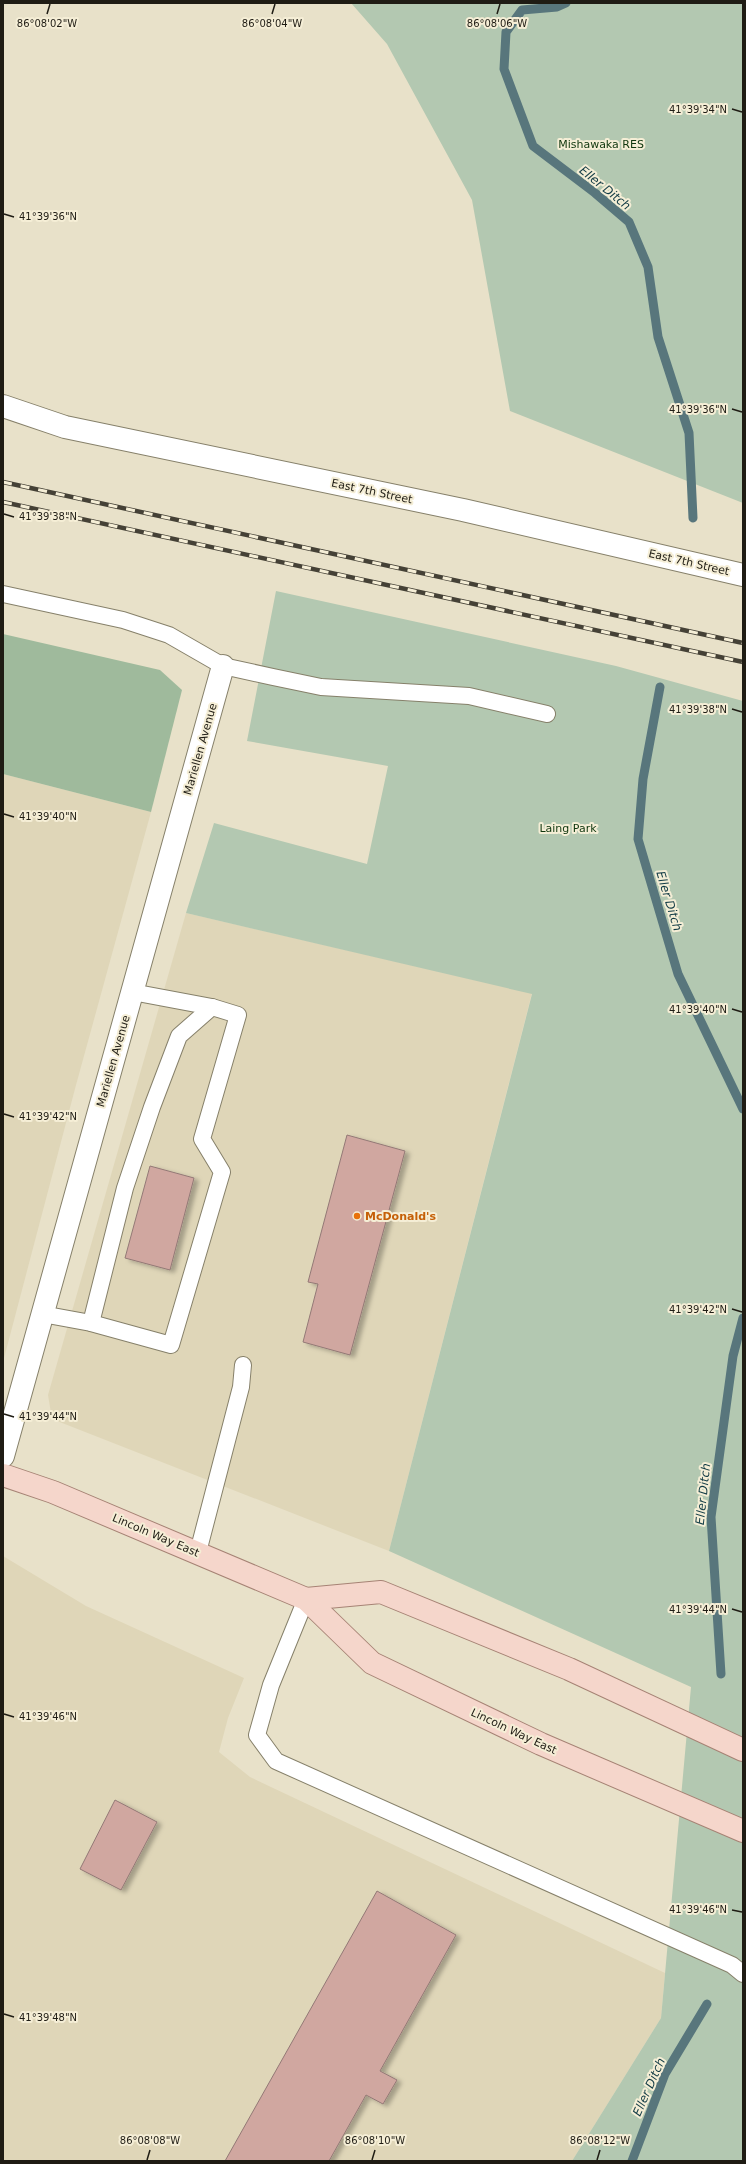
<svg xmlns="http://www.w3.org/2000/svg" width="746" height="2164" font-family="'DejaVu Sans',sans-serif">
<defs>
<filter id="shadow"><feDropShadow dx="4.5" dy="2.5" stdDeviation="2" flood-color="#0004"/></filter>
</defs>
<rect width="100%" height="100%" fill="#e8e1c9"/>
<g fill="#dfd6b8">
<path d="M3,774L151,812L76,1085L3,1362Z"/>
<path d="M186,913L532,993L389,1551L52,1419L48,1395Z"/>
<path d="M3,1556L86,1606L244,1678L228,1718L219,1752L250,1777L665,1973L661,2018L572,2161H3Z"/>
</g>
<g fill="#b3c8b1">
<path d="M351,3H743V503L510,411L472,200L387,44Z"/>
<path d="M276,591L616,666L743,701V2161H572L661,2018L691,1687L389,1551L532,994L186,913L214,823L367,864L388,766L247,741Z"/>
</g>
<path fill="#9fba9c" d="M3,634L160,670L182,690L151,812L3,774Z"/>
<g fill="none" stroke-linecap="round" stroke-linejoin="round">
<g stroke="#58767c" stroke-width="9">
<path d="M566,3L557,7L522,10L506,32L504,69L533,146L595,193L629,222L648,267L658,337L689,433L693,518"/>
<path d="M660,687L643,779L638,839L678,974L743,1109"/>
<path d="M721,1674L711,1517L733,1356L743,1318"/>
<path d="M632,2161L665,2074L707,2004"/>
</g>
</g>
<g fill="#d0a7a0" stroke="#937976" filter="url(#shadow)">
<path d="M347,1135L405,1151L350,1355L303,1342L318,1284L308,1282Z"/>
<path d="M150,1166L194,1178L170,1270L125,1258Z"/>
<path d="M115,1800L157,1822L121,1890L80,1869Z"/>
<path d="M377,1891L456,1935L380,2071L397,2080L383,2104L366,2095L329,2161H225Z"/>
</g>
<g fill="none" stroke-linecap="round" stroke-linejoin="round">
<g stroke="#86806a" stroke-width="18">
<g id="lane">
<path d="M3,594L123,620L169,635L223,666L273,677L321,687L469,696L547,714"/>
<path d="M42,1314L91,1323L171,1345L222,1172L202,1139L238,1015L212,1007L132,992"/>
<path d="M91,1323L125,1188L152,1107L179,1036L212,1007"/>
<path d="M198,1552L241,1387L243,1365"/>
<path d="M306,1599L271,1685L257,1735L276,1761L732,1965L743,1974"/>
</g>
</g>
<g stroke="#86806a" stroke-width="24">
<g id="street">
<path d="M3,406L65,427L463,510L743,575"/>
<path d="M3,1456L223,666"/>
</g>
</g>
<g stroke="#a68375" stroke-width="24">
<g id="primary">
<path d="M3,1475L53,1492L306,1599L372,1663L541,1744L743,1831"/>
<path d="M306,1599L381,1592L569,1669L743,1750"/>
</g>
</g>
<use href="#lane" stroke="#fff" stroke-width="16"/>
<use href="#street" stroke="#fff" stroke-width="22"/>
<use href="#primary" stroke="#f5d6cb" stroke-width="22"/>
<g stroke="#454136" stroke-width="4.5">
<g id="rail">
<path d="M3,482L743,643"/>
<path d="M3,502L743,662"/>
</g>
</g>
<use href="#rail" stroke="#f5eed6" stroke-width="3" stroke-dasharray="9" stroke-linecap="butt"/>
</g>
<path fill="none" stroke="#1f1c14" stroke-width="1.5" d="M47,14L50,4M272,14L275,4M497,14L500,4M732,109L742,112M4,214L14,217M732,409L742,412M4,514L14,517M732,709L742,712M4,814L14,817M732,1009L742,1012M4,1114L14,1117M732,1309L742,1312M4,1414L14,1417M732,1609L742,1612M4,1714L14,1717M732,1910L742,1912M4,2014L14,2017M147,2160L150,2150M372,2160L375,2150M597,2160L600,2150"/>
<circle fill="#e8710a" stroke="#f5eed6" stroke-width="1.5" cx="357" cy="1216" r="4"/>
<g text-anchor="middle" stroke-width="4" stroke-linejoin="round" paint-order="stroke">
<g font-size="11" fill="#0e360d" stroke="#f5eed6">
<text x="601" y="148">Mishawaka RES</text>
<text x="568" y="832">Laing Park</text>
</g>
<g font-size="11" fill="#1f1c14" stroke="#f5eed6">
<text transform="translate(372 491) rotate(12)" y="4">East 7th Street</text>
<text transform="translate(689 562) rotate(13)" y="4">East 7th Street</text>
<text transform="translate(200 749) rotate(-74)" y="4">Mariellen Avenue</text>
<text transform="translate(113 1061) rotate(-74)" y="4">Mariellen Avenue</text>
<text transform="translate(156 1535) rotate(23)" y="4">Lincoln Way East</text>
<text transform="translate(514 1731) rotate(25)" y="4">Lincoln Way East</text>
</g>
<g font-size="11" font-weight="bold" fill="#c56008" stroke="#f5eed6" text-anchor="start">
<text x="365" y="1220">McDonald's</text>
</g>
<g font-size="12" font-style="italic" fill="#103a44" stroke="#f5eed6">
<text transform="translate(605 188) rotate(39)" y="4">Eller Ditch</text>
<text transform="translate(669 901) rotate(73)" y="4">Eller Ditch</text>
<text transform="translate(703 1494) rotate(-84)" y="4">Eller Ditch</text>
<text transform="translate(649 2087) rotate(-66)" y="4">Eller Ditch</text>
</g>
</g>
<g font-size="10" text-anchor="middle" fill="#1f1c14" stroke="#f5eed6" stroke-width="4" stroke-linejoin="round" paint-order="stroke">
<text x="47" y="27">86°08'02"W</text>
<text x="272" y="27">86°08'04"W</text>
<text x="497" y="27">86°08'06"W</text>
<text x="698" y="113">41°39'34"N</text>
<text x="48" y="220">41°39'36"N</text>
<text x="698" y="413">41°39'36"N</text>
<text x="48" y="520">41°39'38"N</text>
<text x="698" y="713">41°39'38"N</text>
<text x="48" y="820">41°39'40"N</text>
<text x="698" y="1013">41°39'40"N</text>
<text x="48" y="1120">41°39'42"N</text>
<text x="698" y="1313">41°39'42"N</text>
<text x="48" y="1420">41°39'44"N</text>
<text x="698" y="1613">41°39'44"N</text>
<text x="48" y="1720">41°39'46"N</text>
<text x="698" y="1913">41°39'46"N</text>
<text x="48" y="2021">41°39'48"N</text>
<text x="150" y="2144">86°08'08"W</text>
<text x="375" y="2144">86°08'10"W</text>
<text x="600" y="2144">86°08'12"W</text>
</g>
<rect width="746" height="2164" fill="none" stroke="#1f1c14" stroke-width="8"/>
</svg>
